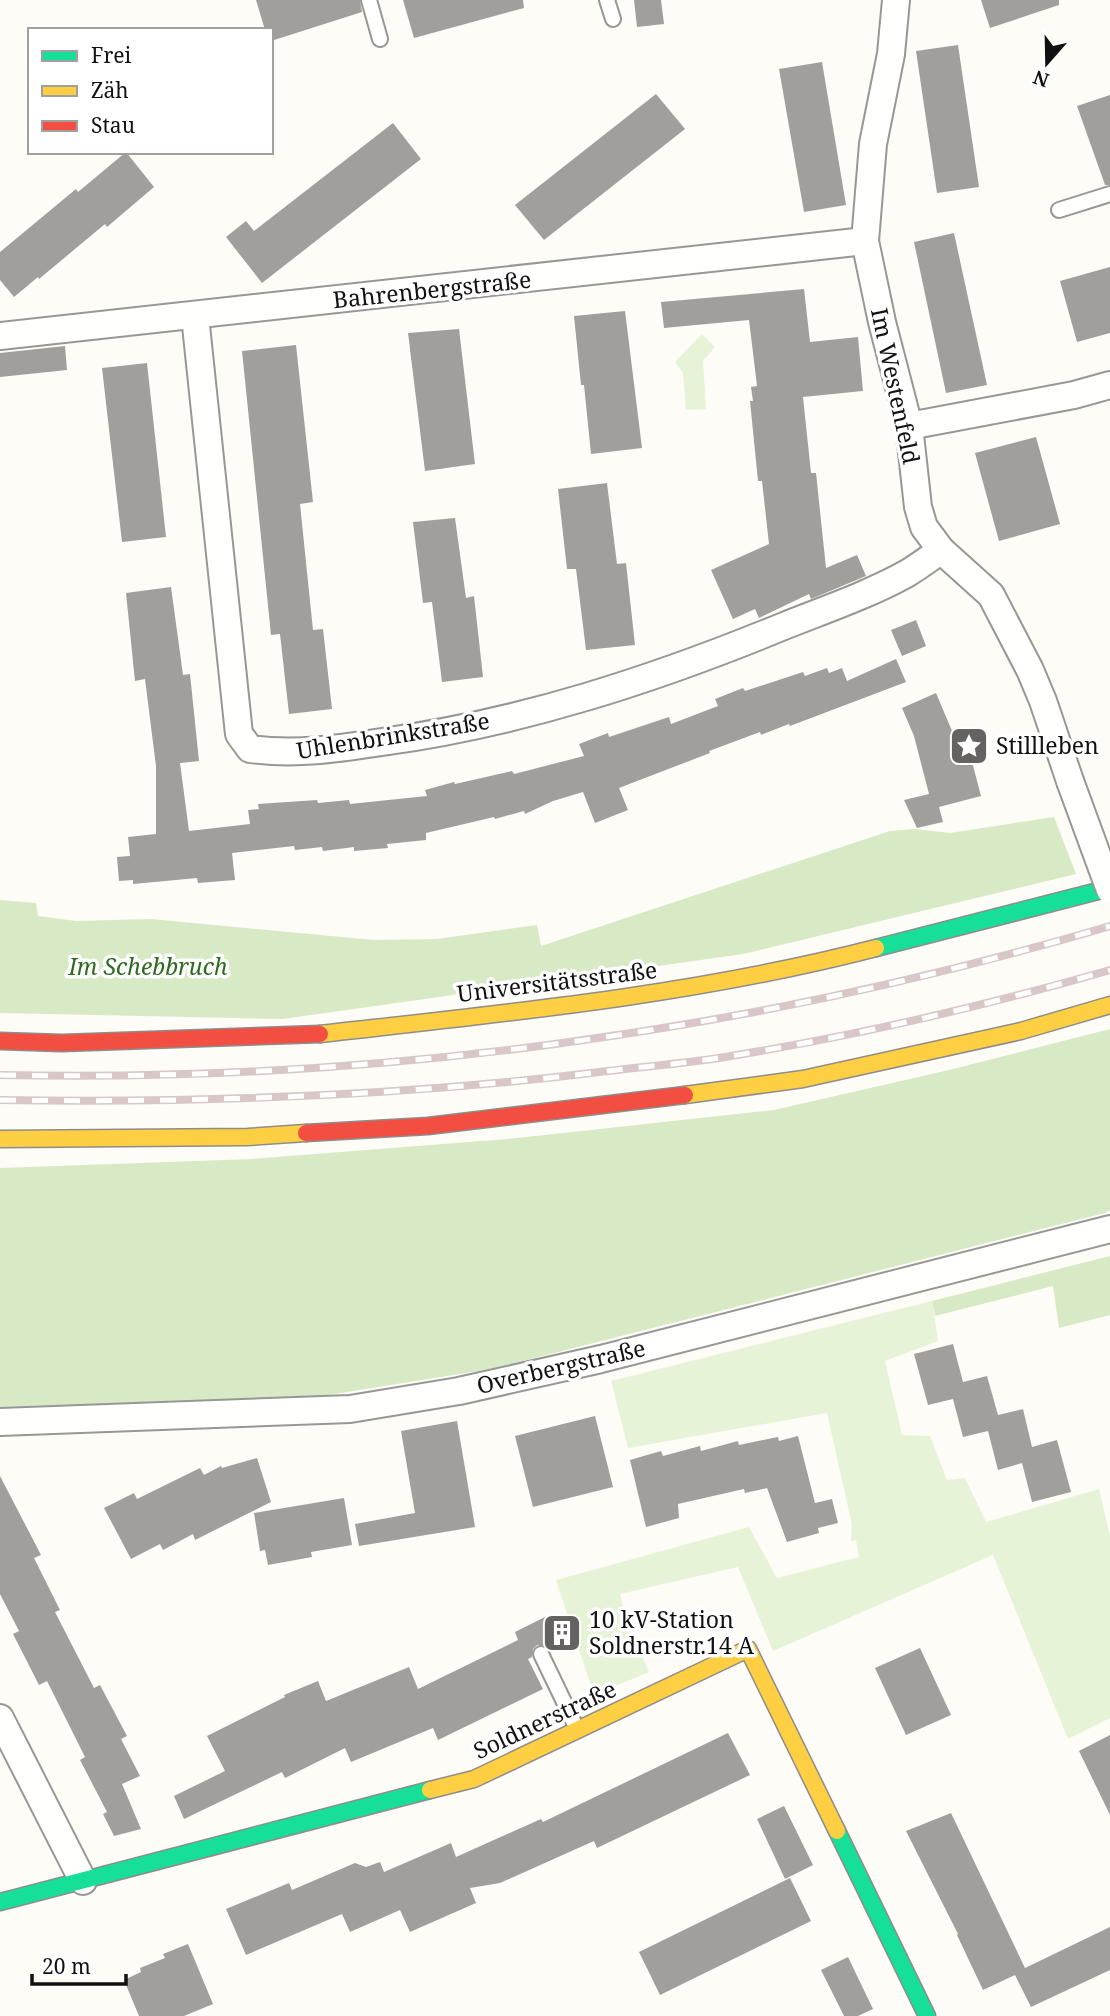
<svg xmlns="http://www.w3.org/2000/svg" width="1110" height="2016" font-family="'Noto Serif',serif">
<rect width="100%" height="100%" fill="#fdfcf7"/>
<g fill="#e7f3d7">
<path d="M702,334L715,347L703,361L706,409L686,410L683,373L675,362Z"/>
<path d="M932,1301L938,1341L885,1361L902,1435L930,1436L947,1480L965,1478L986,1522L1099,1489L1110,1536V1718L1068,1739L993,1555L773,1651L738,1567L620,1594L628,1626L649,1672L594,1695L556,1580L749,1527L777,1578L859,1557L856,1540L851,1541L852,1525L827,1413L628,1448L611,1381Z"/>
</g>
<g fill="#d8eac5">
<path d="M1054,817L1076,874L743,954L283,1019L0,1013V900L36,903L38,916L76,921L151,919L374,940L437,939L537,925L541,946L890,831L915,829L950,833Z"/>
<path d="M1110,1029V1210L1105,1213L491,1369L309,1398L0,1410V1168L252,1159L507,1139L774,1110L949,1070Z"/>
<path d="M1110,1256V1315L1059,1328L1053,1286L935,1316L932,1301Z"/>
</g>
<g fill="#a19f9c">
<path d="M256,0H360L362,12L271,41V30H265Z"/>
<path d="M403,0H523L524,8L414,38Z"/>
<path d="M634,0H661L664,24L637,27Z"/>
<path d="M981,0H1059V5L990,28Z"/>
<path d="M958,45L979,187L937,193L916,51Z"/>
<path d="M822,62L846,205L804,212L779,69Z"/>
<path d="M656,94L685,129L544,240L515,205Z"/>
<path d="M1110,95V185H1105L1077,106Z"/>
<path d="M393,123L421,159L262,283L226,237L246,221L254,231Z"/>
<path d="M126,152L154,187L107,227L105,224L39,279L38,277L14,297L0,280V252L76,189L78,192Z"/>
<path d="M954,233L987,385L946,393L914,242Z"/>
<path d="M1110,267V333L1077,342L1060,281Z"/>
<path d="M804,289L810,342L858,337L863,391L803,397L811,473H816L826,568L857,555L866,576L811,599L809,594L759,618L755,609L733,619L711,570L769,544L762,481H758L750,401H753L751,387L757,386L749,320L664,328L661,302Z"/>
<path d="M625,311L642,448L591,454L584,385H581L574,316Z"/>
<path d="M459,329L475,464L425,471L408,333Z"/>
<path d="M296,345L313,502L300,504L313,630L323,629L332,709L289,714L280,634L271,635L242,351Z"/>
<path d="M65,346L67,370L0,377V353Z"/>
<path d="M147,363L166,537L122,542L102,368Z"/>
<path d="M1036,437L1060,524L999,541L975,453Z"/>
<path d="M607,483L617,564L626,563L635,645L586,650L576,569H567L558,489Z"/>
<path d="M455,518L466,598L474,596L483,677L442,682L432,602L423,603L413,522Z"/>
<path d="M171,587L183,675L190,674L199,761L180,763L189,831L250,824L248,810L259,809L258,804L317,800L318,803L349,800L350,804L427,796L425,790L454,782L455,784L512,771L514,774L584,756L579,744L608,733L609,737L669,717L671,724L718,706L715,699L743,688L745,691L803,672L805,676L827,668L829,673L842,668L847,681L896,659L906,682L790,726L789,724L761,735L760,732L709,751L710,753L619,788L628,810L595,823L583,792L553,801L525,814L524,811L495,819L494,817L426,833V840L387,844L388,848L354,851V847L323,851L322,847L295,850L294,846L232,853L235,880L198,883L197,878L133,884V880L119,881L117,857L130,856L128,837L156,834V766L145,679L135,681L126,593Z"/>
<path d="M916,620L926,646L902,656L891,630Z"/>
<path d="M936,693L955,738L965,735L981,796L939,807L943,822L917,828L904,800L929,794L914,736L902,708Z"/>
<path d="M953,1344L963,1382L987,1376L998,1415L1023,1409L1032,1447L1057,1440L1071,1492L1032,1502L1022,1463L998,1470L988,1431L963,1437L953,1399L928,1405L914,1354Z"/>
<path d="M595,1416L613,1487L533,1507L515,1436Z"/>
<path d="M457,1421L475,1527L359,1546L355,1524L415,1513L401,1431Z"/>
<path d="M798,1436L815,1503L832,1499L838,1523L818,1528L819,1533L787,1542L767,1488L745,1493L744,1489L678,1504L679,1518L646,1527L630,1460L661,1451L663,1456L700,1446L701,1451L738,1441L739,1445L778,1437L779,1441Z"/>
<path d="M257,1458L271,1502L195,1540L193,1534L163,1550L160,1544L131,1559L104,1508L134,1493L137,1499L200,1468L204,1475L221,1466L222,1468Z"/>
<path d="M0,1476L41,1555L34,1558L60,1610L55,1612L94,1688L100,1685L127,1736L121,1739L140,1776L122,1784L141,1829L114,1836L103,1814L107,1812L80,1760L85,1757L47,1681L39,1685L13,1634L19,1631L0,1594Z"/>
<path d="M344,1498L352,1545L311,1552L312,1557L268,1565L265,1550L260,1551L254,1513Z"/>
<path d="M547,1616L559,1644L549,1649L542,1645H537L533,1649L532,1657L528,1659L543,1689L438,1740L433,1728L351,1762L345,1748L285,1778L282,1772L184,1819L174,1796L225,1771L207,1736L285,1697L284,1695L318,1681L326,1701L409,1667L418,1689L518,1640L515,1632Z"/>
<path d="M920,1648L951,1715L906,1735L875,1668Z"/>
<path d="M728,1733L750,1775L597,1848L594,1841L500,1883L470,1888L476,1903L410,1932L400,1910L350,1932L342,1914L246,1955L226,1909L289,1883L292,1890L355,1863L366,1867L380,1862L384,1872L451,1843L456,1857L541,1819L543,1822Z"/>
<path d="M1110,1735V1815L1079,1751Z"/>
<path d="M784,1806L813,1865L785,1879L757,1819Z"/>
<path d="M951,1813L1025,1968L1110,1927V1970L1031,2007L1015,1975L983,1990L957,1935L958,1934L906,1831Z"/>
<path d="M790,1878L811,1921L660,1995L639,1952Z"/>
<path d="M188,1944L213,2004L184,2016H139L124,1980L141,1972L140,1968L165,1958L163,1954Z"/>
<path d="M848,1957L873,2009L858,2016H844L821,1970Z"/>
</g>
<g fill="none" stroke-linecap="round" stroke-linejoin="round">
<g stroke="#979795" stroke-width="18">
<g id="lane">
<path d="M369,0L380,39"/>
<path d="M607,0L613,19"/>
<path d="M1059,210L1110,194"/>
<path d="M541,1654L577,1729"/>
</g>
</g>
<g stroke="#979795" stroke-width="30">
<g id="street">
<path d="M896,0L891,54L873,144L865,241L882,322L909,426L918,507L924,527L941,550L991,595L1030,670L1043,701L1070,781"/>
<path d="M195,316L239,734L250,749C296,755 336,749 382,742C521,723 655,679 784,626C824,610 868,595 906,574C918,567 930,558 941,550"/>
<path d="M0,336L865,241"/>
<path d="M909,426L1074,395L1110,385"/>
<path d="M0,1422L350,1409L459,1391L601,1359L1110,1229"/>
<path d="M0,1718L83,1881"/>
</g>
</g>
<g stroke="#8e8d8b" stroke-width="19">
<g id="fast">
<path d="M876,948L1110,888"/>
<path d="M837,1831L927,2016"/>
<path d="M0,1902L430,1790"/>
</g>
</g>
<g stroke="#8e8d8b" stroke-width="19">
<g id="slow">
<path d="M320,1034C507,1013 694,995 876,948"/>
<path d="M685,1095L803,1079L1021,1031L1110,1005"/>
<path d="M0,1139L248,1137L306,1133"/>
<path d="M430,1790L474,1779L748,1649L837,1831"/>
</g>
</g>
<g stroke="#8e8d8b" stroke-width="19">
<g id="jam">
<path d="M0,1041L62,1043L320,1034"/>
<path d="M306,1133L428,1126L685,1095"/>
</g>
</g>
<use href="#lane" stroke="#fffffe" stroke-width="14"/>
<use href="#street" stroke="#fffffe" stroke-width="26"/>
<use href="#fast" stroke="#16e098" stroke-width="16"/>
<use href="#slow" stroke="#ffcf43" stroke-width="16"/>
<use href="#jam" stroke="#f24e42" stroke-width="16"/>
<g stroke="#d9c6c7" stroke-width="8">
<g id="rail">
<path d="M0,1075C373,1083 752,1032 1110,926"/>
<path d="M0,1100C203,1103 406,1096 608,1071C649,1066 690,1063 731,1056C859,1035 985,1006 1110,970"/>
</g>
</g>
<use href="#rail" stroke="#fff" stroke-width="5" stroke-dasharray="16" stroke-linecap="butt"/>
<g stroke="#979795" stroke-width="30" stroke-linecap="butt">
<path id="street-bridge" d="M1070,781L1110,890"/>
</g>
<use href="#street-bridge" stroke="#fffffe" stroke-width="26"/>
</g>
<defs>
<g id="sight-square" transform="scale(2.0125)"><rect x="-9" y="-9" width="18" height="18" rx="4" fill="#646362" stroke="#fff"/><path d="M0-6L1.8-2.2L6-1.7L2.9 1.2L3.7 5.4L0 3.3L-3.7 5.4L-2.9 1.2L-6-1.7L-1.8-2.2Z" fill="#fff"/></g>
<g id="building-square" transform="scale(2.0125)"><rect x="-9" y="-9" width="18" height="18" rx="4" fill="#646362" stroke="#fff"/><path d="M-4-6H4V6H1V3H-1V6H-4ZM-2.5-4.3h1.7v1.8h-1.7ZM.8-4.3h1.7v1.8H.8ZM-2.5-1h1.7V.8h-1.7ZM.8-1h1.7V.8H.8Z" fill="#fff"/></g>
</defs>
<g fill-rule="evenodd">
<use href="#sight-square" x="969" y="746"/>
<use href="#building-square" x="562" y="1633"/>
</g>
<g text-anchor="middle" stroke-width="7" stroke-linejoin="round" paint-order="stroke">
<g font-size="23" fill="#111" stroke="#fff">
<text transform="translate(432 290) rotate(-6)" y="8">Bahrenbergstraße</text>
<text transform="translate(895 386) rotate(78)" y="8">Im Westenfeld</text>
<text transform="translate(393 736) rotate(-9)" y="8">Uhlenbrinkstraße</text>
<text transform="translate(557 982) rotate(-7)" y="8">Universitätsstraße</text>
<text transform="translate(561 1367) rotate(-13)" y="8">Overbergstraße</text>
<text transform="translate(545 1720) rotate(-25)" y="8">Soldnerstraße</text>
</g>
<g font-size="23" fill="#111" stroke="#fff" text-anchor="start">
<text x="996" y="754">Stillleben</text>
<text x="589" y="1628">10 kV-Station<tspan x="589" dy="26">Soldnerstr.14 A</tspan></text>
</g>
<g font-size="23" font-style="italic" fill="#2f6b1f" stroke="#fff">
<text x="148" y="975">Im Schebbruch</text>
</g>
</g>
<rect x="28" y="28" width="245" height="126" fill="#ffffff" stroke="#a0a0a0" stroke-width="2"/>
<rect x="42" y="51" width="35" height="10" fill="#16e098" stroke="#a0a0a0" stroke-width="2"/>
<text x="91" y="63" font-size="21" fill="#111111">Frei</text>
<rect x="42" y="86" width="35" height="10" fill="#ffcf43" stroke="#a0a0a0" stroke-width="2"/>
<text x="91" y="98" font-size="21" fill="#111111">Zäh</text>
<rect x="42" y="121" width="35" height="10" fill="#f24e42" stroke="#a0a0a0" stroke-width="2"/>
<text x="91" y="133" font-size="21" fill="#111111">Stau</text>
<g transform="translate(1047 63) rotate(200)" stroke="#ffffff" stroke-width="5" paint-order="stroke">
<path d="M0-5L12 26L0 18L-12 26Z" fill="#111111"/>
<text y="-10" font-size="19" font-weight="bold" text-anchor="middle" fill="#111111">N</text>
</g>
<path d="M32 1974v10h94v-10" fill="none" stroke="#111111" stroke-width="3.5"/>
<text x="42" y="1974" font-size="21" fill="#111111" stroke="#ffffff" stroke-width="5" paint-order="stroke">20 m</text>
</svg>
